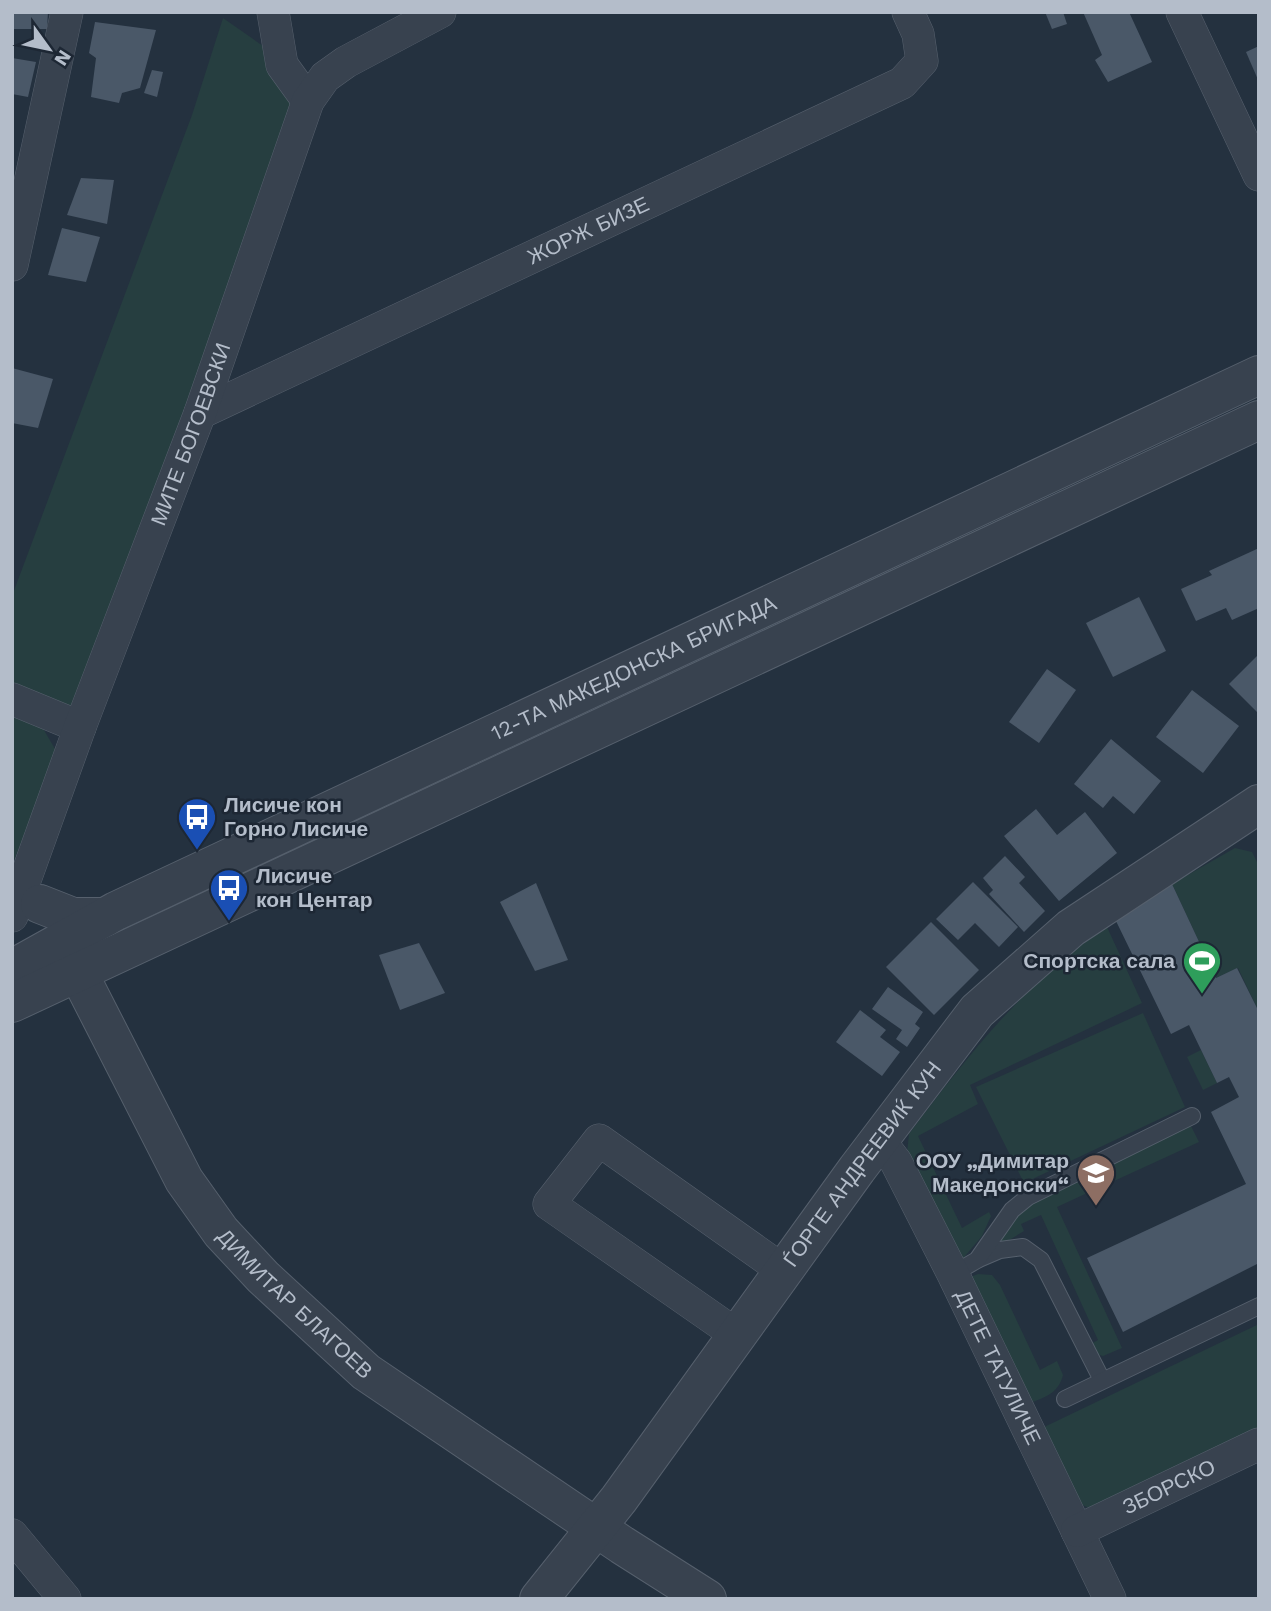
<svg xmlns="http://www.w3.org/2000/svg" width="1271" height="1611" font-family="'Work Sans',sans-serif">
<rect width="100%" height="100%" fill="#24313f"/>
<g fill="#263e40">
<path d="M223,18L263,46L293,109L212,342L73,707L12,684V596L192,115Z"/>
<path d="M12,710L38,720L58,754L12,865Z"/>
<path d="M1235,848L1252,852L1259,866V1012L1238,968L1216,978L1172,884Z"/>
<path d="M1107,927L1142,1003L970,1085L978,1104L918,1136L962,1228L989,1212L991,1216L982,1236L960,1262L907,1153L909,1134C967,1057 1026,980 1107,927Z"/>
<path d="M1143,1013L1185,1107L1024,1183L976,1087Z"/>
<path d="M1201,1050L1217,1083L1203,1090L1187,1057Z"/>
<path d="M1191,1126L1199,1142L1114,1181L1106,1165Z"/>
<path d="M1092,1176L1098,1188L1057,1207L1122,1348L1103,1356L1082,1349L1098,1340L1041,1215L1021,1224L1024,1231L996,1248C1014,1205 1053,1193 1092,1176Z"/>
<path d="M978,1274L992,1275L1000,1285L1040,1370L1057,1361L1063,1375C1058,1394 1045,1397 1028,1404L968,1278Z"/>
<path d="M1259,1324V1431L1094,1510L1075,1502L1040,1429Z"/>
</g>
<g fill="#4a5868">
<path d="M12,12H48L47,29H12Z"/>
<path d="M1045,12H1063L1067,24L1052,29Z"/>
<path d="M1083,12H1129L1152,62L1108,82L1095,60L1102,55Z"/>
<path d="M95,22L156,30L140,88L122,93L119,103L91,97L96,58L89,53Z"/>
<path d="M1259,46V82L1246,52Z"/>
<path d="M12,58L36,62L28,97L12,94Z"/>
<path d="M152,70L163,72L157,97L144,93Z"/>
<path d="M81,178L114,180L107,224L67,215Z"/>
<path d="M62,228L100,237L86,282L48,275Z"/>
<path d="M12,368L53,379L38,428L12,423Z"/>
<path d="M1259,548V608L1232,620L1226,608L1196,621L1181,589L1212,575L1209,571Z"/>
<path d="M1139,597L1166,651L1113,677L1086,623Z"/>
<path d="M1259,654V714L1229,684Z"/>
<path d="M1047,669L1076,690L1039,743L1009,722Z"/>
<path d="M1192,690L1239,726L1203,773L1156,737Z"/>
<path d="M1111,739L1161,781L1134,814L1113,796L1103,808L1074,784Z"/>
<path d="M1036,809L1057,835L1085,812L1117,853L1059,901L1004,836Z"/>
<path d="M1005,856L1025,877L1019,883L1045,911L1024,932L989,894L993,890L983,878Z"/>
<path d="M973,882L1018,927L999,947L975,923L958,940L936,919Z"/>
<path d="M536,883L568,960L535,971L500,902Z"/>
<path d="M1172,884L1216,978L1237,968L1259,1012V1263L1123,1332L1087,1258L1246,1184L1211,1112L1239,1097L1229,1077L1217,1083L1189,1025L1171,1034L1116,921Z"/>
<path d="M931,922L979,970L934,1015L886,967Z"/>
<path d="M419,943L445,993L400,1010L379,955Z"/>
<path d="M888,987L923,1012L915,1024L920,1028L907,1047L896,1039L902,1030L872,1009Z"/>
<path d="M860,1010L886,1030L880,1037L900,1052L882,1076L836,1042Z"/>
</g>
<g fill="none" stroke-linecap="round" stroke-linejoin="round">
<g stroke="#56606d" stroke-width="18">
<g id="service">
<path d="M979,1259L1000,1250L1023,1247L1041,1260L1102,1380"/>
<path d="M953,1274L977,1260L1012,1210L1028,1197L1192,1116"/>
<path d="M1065,1399L1259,1306"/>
</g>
</g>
<g stroke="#56606d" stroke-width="33">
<g id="minor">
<path d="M273,12L282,65L308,101"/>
<path d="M1182,12L1259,175"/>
<path d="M12,265L67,12"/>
<path id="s1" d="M200,413L902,83L922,61L918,34L908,12"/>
<path d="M12,699L80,727"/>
<path id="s2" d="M12,916L80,727L200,413L308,101L325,77L346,62L440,12"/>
<path id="s3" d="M879,1140L896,1162L953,1274L1110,1599"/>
<path d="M737,1335L549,1204L599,1140L784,1271"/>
<path id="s4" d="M1077,1531L1259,1444"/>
<path d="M12,1535L65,1599"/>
</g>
</g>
<g stroke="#56606d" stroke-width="40">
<g id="tertiary">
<path d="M40,904L73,917H105"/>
<path id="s5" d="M67,951L184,1180L221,1232L263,1277L366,1372L622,1545L707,1599"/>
<path id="s6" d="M12,969L116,911L1259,375"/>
<path d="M12,1003L1259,420"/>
<path id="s7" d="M539,1599L619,1499L857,1169L977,1011L1071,928L1259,804"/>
</g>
</g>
<use href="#service" stroke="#38424f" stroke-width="16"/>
<use href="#minor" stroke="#38424f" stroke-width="32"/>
<use href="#tertiary" stroke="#38424f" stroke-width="38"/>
</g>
<defs>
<g id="bus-pin" transform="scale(2.0125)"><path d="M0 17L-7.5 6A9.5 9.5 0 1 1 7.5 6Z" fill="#1a4fb4" stroke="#1d2734"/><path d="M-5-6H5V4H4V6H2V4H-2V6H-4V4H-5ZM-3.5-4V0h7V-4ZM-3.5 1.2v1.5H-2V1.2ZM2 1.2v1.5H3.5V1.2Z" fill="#fff"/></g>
<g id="stadium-pin" transform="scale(2.0125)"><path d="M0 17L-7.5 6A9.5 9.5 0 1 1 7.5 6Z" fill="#2e9e5b" stroke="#1d2734"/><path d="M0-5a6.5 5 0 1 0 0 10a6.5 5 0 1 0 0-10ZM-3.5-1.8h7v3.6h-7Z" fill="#fff"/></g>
<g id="school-pin" transform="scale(2.0125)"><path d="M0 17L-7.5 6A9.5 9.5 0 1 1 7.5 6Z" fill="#8d6e63" stroke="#1d2734"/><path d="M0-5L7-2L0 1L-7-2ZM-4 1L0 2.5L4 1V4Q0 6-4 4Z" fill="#fff"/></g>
</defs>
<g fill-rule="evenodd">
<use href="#bus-pin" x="197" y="817"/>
<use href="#bus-pin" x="229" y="888"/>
<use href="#stadium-pin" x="1202" y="961"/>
<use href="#school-pin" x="1096" y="1173"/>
</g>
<g text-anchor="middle" stroke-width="5" stroke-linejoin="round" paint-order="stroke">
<g font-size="21" fill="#b4bdca" stroke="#1d2734">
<text dy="7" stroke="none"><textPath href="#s1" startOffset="429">ЖОРЖ БИЗЕ</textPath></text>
<text dy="7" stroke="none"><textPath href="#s2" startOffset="514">МИТЕ БОГОЕВСКИ</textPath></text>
<text dy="7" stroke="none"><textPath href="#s6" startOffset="691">12-ТА МАКЕДОНСКА БРИГАДА</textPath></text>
<text dy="7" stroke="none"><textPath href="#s7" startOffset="542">ЃОРГЕ АНДРЕЕВИЌ КУН</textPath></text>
<text dy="7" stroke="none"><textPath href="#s5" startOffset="424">ДИМИТАР БЛАГОЕВ</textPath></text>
<text dy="7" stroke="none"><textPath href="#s3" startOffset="257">ДЕТЕ ТАТУЛИЧЕ</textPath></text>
<text dy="7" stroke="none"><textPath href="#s4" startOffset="102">ЗБОРСКО</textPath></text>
</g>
<g font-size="21" font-weight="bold" fill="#b4bdca" stroke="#1d2734" text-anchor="start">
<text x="224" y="812">Лисиче кон<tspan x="224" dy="24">Горно Лисиче</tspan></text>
<text x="256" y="883">Лисиче<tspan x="256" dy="24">кон Центар</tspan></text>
<text x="1175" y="968" text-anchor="end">Спортска сала</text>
<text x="1069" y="1168" text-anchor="end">ООУ „Димитар<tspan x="1069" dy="24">Македонски“</tspan></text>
</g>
</g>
<rect width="1271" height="1611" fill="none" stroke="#b4bdca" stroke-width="28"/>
<g transform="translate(49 49) rotate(123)" stroke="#1d2734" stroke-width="5" paint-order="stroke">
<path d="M0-5L12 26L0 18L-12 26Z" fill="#b4bdca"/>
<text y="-10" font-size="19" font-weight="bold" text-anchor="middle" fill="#b4bdca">N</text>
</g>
</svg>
